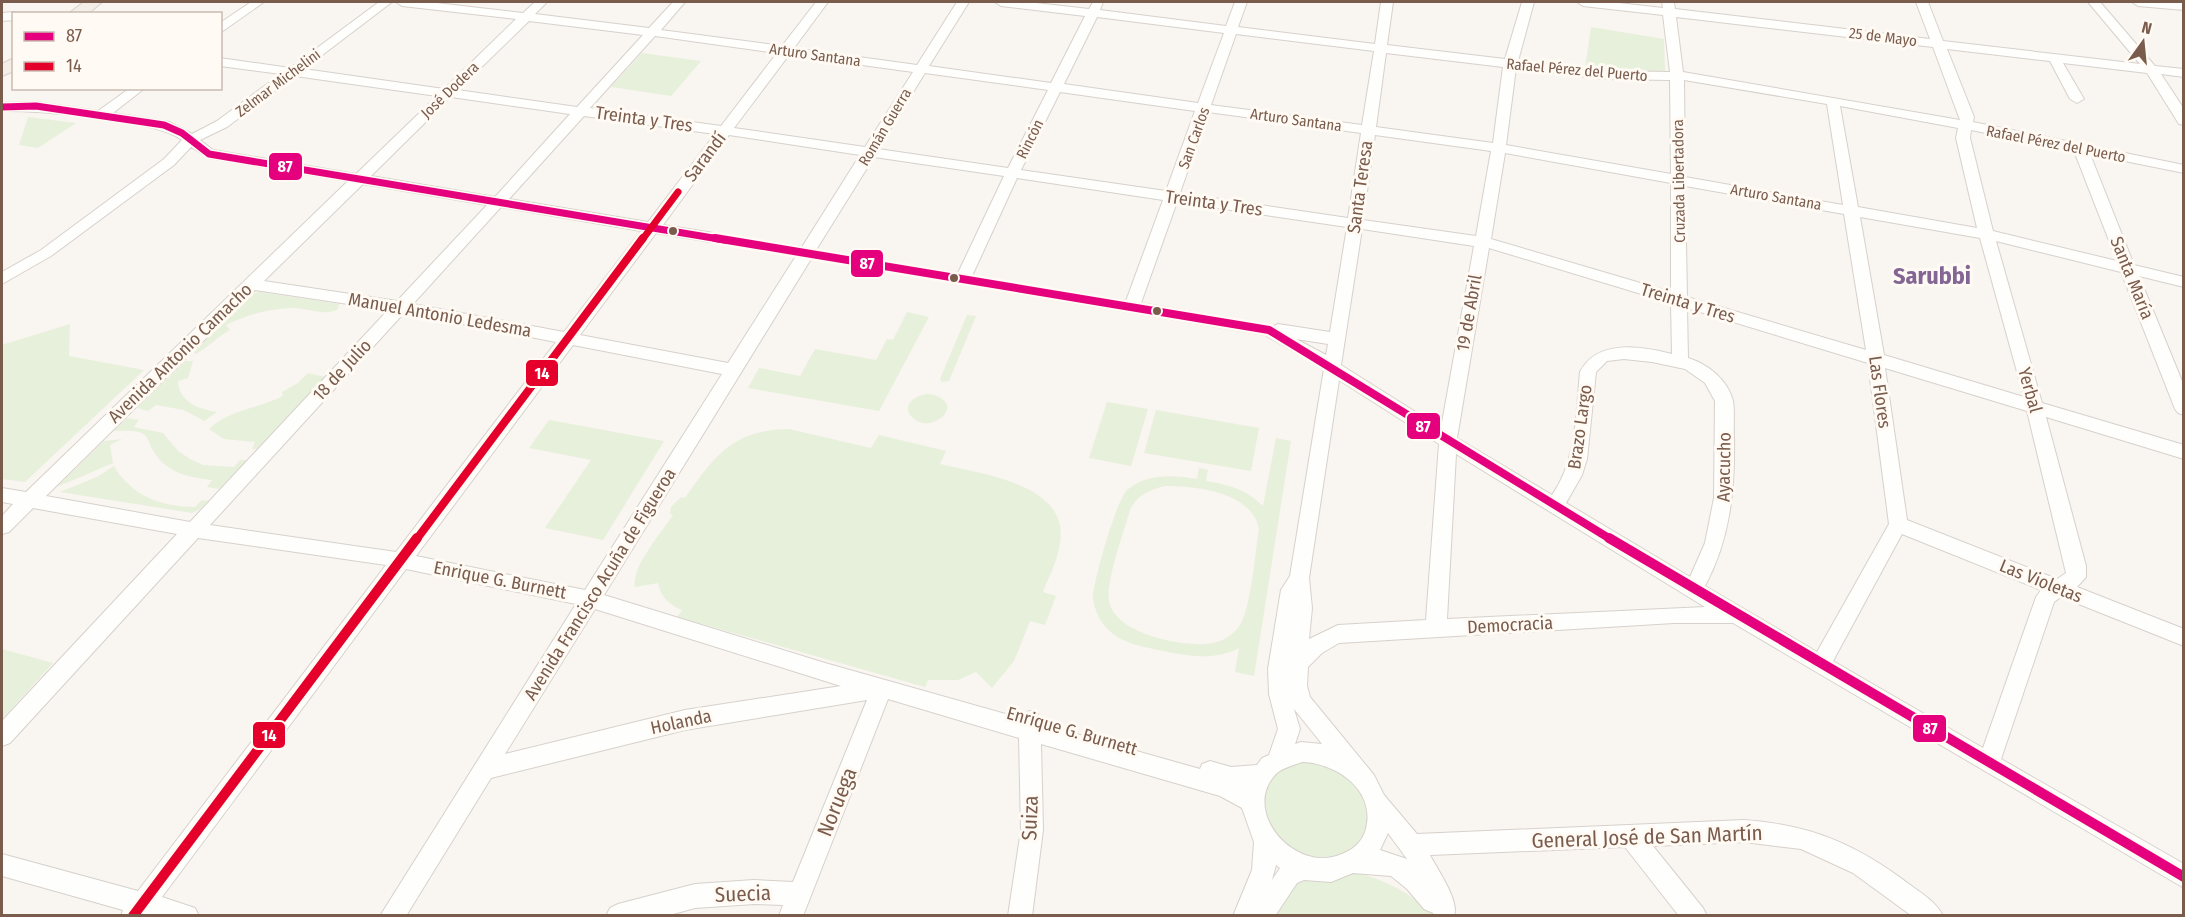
<svg xmlns="http://www.w3.org/2000/svg" width="2185" height="917" font-family="'Fira Sans Condensed',sans-serif">
<rect width="100%" height="100%" fill="#f9f5f0"/>
<g fill="#e7f0db" fill-rule="evenodd">
<path d="M1591,27L1664,39L1665,72L1585,69Z"/>
<path d="M642,53L701,61L671,96L611,87Z"/>
<path d="M28,117L76,123L38,148L19,145Z"/>
<path d="M259,292L339,304L338,309C325,317 305,307 291,308C267,309 247,315 226,325L230,330C220,335 201,353 195,354L194,352L254,293Z"/>
<path d="M907,312L929,317L879,411L748,388L759,368L800,376L815,349L876,360L887,339L893,340Z"/>
<path d="M967,315L976,316L949,381L942,382L940,379Z"/>
<path d="M70,324L69,356L144,370L25,482L2,479V345Z"/>
<path d="M185,361H193L188,378L178,381C179,402 198,409 217,412L204,421L184,410L156,405L148,411L137,408Z"/>
<path d="M308,373L325,377L257,449H252L255,442L224,439L209,429C230,409 258,409 283,396L282,392L298,383Z"/>
<path d="M926,394C939,394 956,404 942,417C920,437 887,403 926,394Z"/>
<path d="M1107,402L1148,409L1131,466L1089,458Z"/>
<path d="M1156,410L1259,428L1251,471L1144,453Z"/>
<path d="M127,418L139,420L134,427L163,433L178,451L190,459L203,465L234,467L240,460H247L219,489L207,487L212,480C195,478 176,475 163,463C139,439 160,429 114,431Z"/>
<path d="M549,420L664,441L603,540L545,528L591,460L529,448Z"/>
<path d="M789,429L871,448L879,435L946,451L940,464C980,474 1070,483 1060,543C1058,560 1049,576 1043,592L1056,596L1045,625L1030,621L1014,661L992,688L976,672L958,680H928L925,687L677,617L682,610C668,604 661,597 658,583L635,587C631,567 662,532 673,515L670,514L671,507L681,497L685,498C715,455 733,430 789,429Z"/>
<path d="M1276,438L1291,441L1254,676L1235,672L1239,648C1215,660 1194,657 1168,652C1145,647 1118,644 1103,624C1098,617 1094,607 1093,598C1093,582 1116,501 1127,490C1147,473 1173,475 1197,479L1199,468L1208,470L1206,481C1229,485 1246,489 1263,506ZM1165,486C1197,486 1252,492 1259,529C1255,552 1251,612 1238,628C1230,638 1218,643 1206,644C1179,646 1113,633 1109,600C1106,580 1124,532 1130,510C1137,495 1149,490 1165,486Z"/>
<path d="M122,439L110,445L113,463L57,487L104,441Z"/>
<path d="M114,466C131,496 162,507 195,507L202,500L208,501L200,509L192,513L60,492L97,477Z"/>
<path d="M2,649L53,663L2,719Z"/>
<path d="M1324,754L1376,802L1354,862L1278,855L1256,785L1261,775Z"/>
<path d="M1353,872C1386,879 1410,894 1435,915L1275,916L1298,878Z"/>
</g>
<g fill="none" stroke-linecap="round" stroke-linejoin="round">
<g stroke="#d7d1cb" stroke-width="2">
<g id="minor">
<path d="M251,2H264L220,33V23Z"/>
<path d="M379,2H392L304,69L444,89L516,19L402,6L396,2H428L523,13L535,2H547L535,14L649,28L673,2H685L661,30L782,46L816,2H828L794,48L917,65L957,2H969L929,66L1051,83L1085,16L1001,6L995,2H1027L1089,9L1093,2H1103L1100,10L1226,26L1235,2H1247L1238,27L1375,44L1381,2H1393L1387,45L1505,59L1522,2H1534L1518,61L1602,71L1670,72L1663,15L1583,6L1577,2H1610L1663,8L1662,2H1674L1675,9L1930,39L1916,2H1928L1943,41L2140,64L2088,2H2100L2155,66L2184,69V77L2161,74L2184,109V125L2179,124L2147,73L2063,63L2084,99L2077,103L2070,99L2050,61L1947,49L1974,117L1973,122L2184,165V173L2090,154L2134,265L2184,277V287L2139,276L2184,386V415L2178,413L2175,409L2121,272L1996,241L2042,403L2184,445V459L2046,417L2086,566V577L2077,587L2184,629V646L2061,597L2054,602L2001,759L2184,864V888L1733,623H1674L1339,643L1322,653L1308,667L1307,686L1310,697L1374,775L1384,795L1417,834L1744,820C1813,825 1858,845 1913,887C1924,895 1937,903 1943,916H1912L1853,873L1801,849L1744,842L1653,846L1703,908L1707,916H1679L1625,847L1430,855C1437,869 1460,901 1454,916H1434L1433,913L1424,909L1407,889L1391,876L1353,873L1331,882L1304,880L1297,883L1275,916H1233L1252,870L1254,842L1242,808L1220,796L1041,744L1043,830L1032,916H1008L1021,830L1019,738L888,699L803,916H779L783,905L754,904L695,908L666,916H606L610,908L618,904L695,884L754,880L793,882L867,700L685,730L491,778L406,916H380L576,604L406,569L162,897L195,908L199,916H121L123,910L2,876V854L138,891L386,565L198,538L10,743L2,746V721L177,534L33,508L9,532L2,534V516L13,504L2,502V488L26,492L348,181L209,158L191,147L174,165L51,256L2,284V272L41,250L164,159L182,140C156,120 38,110 2,111V103L36,102L98,111L130,88H145L113,113L169,122L192,134L217,121L281,74L220,66V58L290,68ZM1097,17L1224,33L1198,103L1064,84ZM1676,17L1933,47L1960,120L1683,72ZM529,21L643,35L577,107L458,90ZM1236,34L1374,51L1362,125L1211,105ZM655,36L777,53L721,126L590,108ZM1386,53L1503,67L1493,143L1376,127ZM789,55L913,72L865,147L734,128ZM1516,68L1602,79L1670,80L1671,174L1506,145ZM925,73L1048,90L1008,168L878,149ZM295,76L437,96L356,174L213,150L200,140L227,127ZM1684,80L1827,104L1843,205L1685,177ZM1060,92L1195,111L1166,191L1021,170ZM451,97L570,114L495,197L371,176ZM1840,106L1958,128L1956,138L1977,228L1858,207ZM1208,112L1361,133L1348,218L1180,193ZM584,116L715,134L648,222L509,199ZM1971,130L2074,151L2117,261L1993,231L1970,138ZM729,135L860,155L802,247L663,225ZM1375,135L1491,151L1476,236L1363,220ZM1505,153L1671,183V292L1491,239ZM874,157L1004,176L958,273L816,250ZM1017,178L1163,200L1126,301L972,276ZM363,184L487,205L397,301L264,281ZM1685,186L1844,214L1866,350L1687,297ZM1177,202L1347,227L1330,332L1278,324L1274,326L1141,303ZM501,207L641,231L564,332L413,304ZM1860,217L1980,238L2024,397L1884,355ZM1362,229L1474,246L1441,428L1341,365ZM656,233L796,256L728,363L580,335ZM1489,248L1671,303L1672,354C1640,346 1597,339 1580,372C1576,413 1577,460 1552,495L1457,438ZM811,259L1265,335L1324,369L1290,576L1281,590L1268,669L1269,694L1278,729L1269,755L1262,758L1257,765L1231,767L1210,761L1202,764L1200,769L1041,724L1038,714L1030,711L1022,714L1020,718L825,663L604,595ZM255,290L388,310L190,522L46,496ZM1687,308L1868,363L1889,524L1817,652L1705,586C1730,539 1735,491 1734,438C1733,427 1735,413 1733,401C1728,380 1708,364 1688,358ZM404,313L556,342L396,552L210,525ZM1296,339L1328,344L1326,355ZM573,345L722,374L585,590L416,556ZM1624,359L1652,362L1685,369L1705,383L1715,401L1714,498L1705,543L1690,577L1566,503L1582,475L1587,459L1596,372L1607,361ZM1885,368L2027,411L2066,573L2057,579L1907,520ZM1339,380L1439,444L1426,620L1338,625L1309,639L1312,608L1309,578ZM1456,454L1705,607L1447,619ZM1902,534L2041,590L2036,597L1983,748L1833,661ZM595,609L825,681L841,686L685,710L505,754ZM1294,709L1322,744L1301,742L1295,744L1300,729ZM1302,762C1338,763 1378,792 1365,832C1361,843 1352,850 1342,854C1295,875 1239,810 1277,773C1283,768 1294,765 1302,762ZM1388,833L1407,859L1380,850ZM1276,865L1280,868L1272,880Z"/>
<path d="M2132,2H2184V10L2138,6Z"/>
<path d="M14,12L18,14H14V20L2,21V13Z"/>
</g>
</g>
<g stroke="#dad1cc" stroke-width="2">
<g id="major">
<path d="M84,2H102L88,14H68Z"/>
<path d="M14,58V71L2,76V64Z"/>
</g>
</g>
<use href="#minor" fill="#fefefd" fill-rule="evenodd"/>
<use href="#major" fill="#f3eee8" fill-rule="evenodd"/>
<g stroke="#fffaf3" stroke-width="10">
<path id="bus-1-far2" d="M2,107L36,106L164,125L182,133L209,154L725,240"/>
</g>
<g stroke="#fffaf3" stroke-width="13">
<path id="bus-1-far1" d="M715,238L1269,330L1612,540"/>
</g>
<g stroke="#fffaf3" stroke-width="15">
<path id="bus-1" d="M1609,538L2184,877"/>
</g>
<g stroke="#fffaf3" stroke-width="10">
<path id="bus-2-far2" d="M642,240L678,192"/>
</g>
<g stroke="#fffaf3" stroke-width="13">
<path id="bus-2-far1" d="M416,540L643,238"/>
</g>
<g stroke="#fffaf3" stroke-width="15">
<path id="bus-2" d="M133,916L417,538"/>
</g>
<use href="#bus-1-far2" stroke="#e5007d" stroke-width="7"/>
<use href="#bus-1-far1" stroke="#e5007d" stroke-width="8"/>
<use href="#bus-1" stroke="#e5007d" stroke-width="10"/>
<use href="#bus-2-far2" stroke="#e4002b" stroke-width="7"/>
<use href="#bus-2-far1" stroke="#e4002b" stroke-width="8"/>
<use href="#bus-2" stroke="#e4002b" stroke-width="10"/>
</g>
<g fill="#7a5c4d" stroke="#fffaf3" stroke-width="2">
<circle cx="673" cy="231" r="5"/>
<circle cx="954" cy="278" r="5"/>
<circle cx="1157" cy="311" r="5"/>
</g>
<g text-anchor="middle" stroke-width="6" stroke-linejoin="round" paint-order="stroke">
<g font-size="15" fill="#7a5c4d" stroke="#fffaf3">
<text transform="translate(1883 37) rotate(7)" y="5">25 de Mayo</text>
<text transform="translate(815 55) rotate(8)" y="5">Arturo Santana</text>
<text transform="translate(1577 70) rotate(5)" y="5">Rafael Pérez del Puerto</text>
<text transform="translate(278 83) rotate(-37)" y="5">Zelmar Michelini</text>
<text transform="translate(450 90) rotate(-44)" y="5">José Dodera</text>
<text transform="translate(1296 120) rotate(8)" y="5">Arturo Santana</text>
<text transform="translate(885 127) rotate(-59)" y="5">Román Guerra</text>
<text transform="translate(1194 138) rotate(-70)" y="5">San Carlos</text>
<text transform="translate(1030 139) rotate(-63)" y="5">Rincón</text>
<text transform="translate(2056 144) rotate(11)" y="5">Rafael Pérez del Puerto</text>
<text transform="translate(1679 181) rotate(-91)" y="5">Cruzada Libertadora</text>
<text transform="translate(1776 197) rotate(10)" y="5">Arturo Santana</text>
</g>
<g font-size="18" fill="#7a5c4d" stroke="#fffaf3">
<text transform="translate(644 119) rotate(8)" y="6">Treinta y Tres</text>
<text transform="translate(705 157) rotate(-53)" y="6">Sarandí</text>
<text transform="translate(1360 187) rotate(-82)" y="6">Santa Teresa</text>
<text transform="translate(1214 203) rotate(8)" y="6">Treinta y Tres</text>
<text transform="translate(2132 278) rotate(68)" y="6">Santa María</text>
<text transform="translate(1688 303) rotate(17)" y="6">Treinta y Tres</text>
<text transform="translate(1469 313) rotate(-80)" y="6">19 de Abril</text>
<text transform="translate(440 315) rotate(10)" y="6">Manuel Antonio Ledesma</text>
<text transform="translate(180 353) rotate(-44)" y="6">Avenida Antonio Camacho</text>
<text transform="translate(342 370) rotate(-47)" y="6">18 de Julio</text>
<text transform="translate(2030 390) rotate(74)" y="6">Yerbal</text>
<text transform="translate(1880 392) rotate(82)" y="6">Las Flores</text>
<text transform="translate(1580 427) rotate(-82)" y="6">Brazo Largo</text>
<text transform="translate(1724 467) rotate(-89)" y="6">Ayacucho</text>
<text transform="translate(500 580) rotate(11)" y="6">Enrique G. Burnett</text>
<text transform="translate(2041 581) rotate(22)" y="6">Las Violetas</text>
<text transform="translate(600 584) rotate(-58)" y="6">Avenida Francisco Acuña de Figueroa</text>
<text transform="translate(1510 625) rotate(-3)" y="6">Democracia</text>
<text transform="translate(681 722) rotate(-12)" y="6">Holanda</text>
<text transform="translate(1072 731) rotate(16)" y="6">Enrique G. Burnett</text>
</g>
<g font-size="21" fill="#7a5c4d" stroke="#fffaf3">
<text transform="translate(837 802) rotate(-68)" y="7">Noruega</text>
<text transform="translate(1030 818) rotate(-88)" y="7">Suiza</text>
<text transform="translate(1647 837) rotate(-2)" y="7">General José de San Martín</text>
<text transform="translate(743 894) rotate(-2)" y="7">Suecia</text>
</g>
<g font-size="24" font-weight="bold" fill="#846695" stroke="#fffaf3">
<text x="1932" y="284">Sarubbi</text>
</g>
</g>
<g stroke="#fffaf3" stroke-width="2">
<rect x="268" y="152" width="35" height="29" rx="6" fill="#e5007d"/>
<rect x="850" y="249" width="34" height="29" rx="6" fill="#e5007d"/>
<rect x="525" y="359" width="34" height="28" rx="6" fill="#e4002b"/>
<rect x="1406" y="412" width="35" height="28" rx="6" fill="#e5007d"/>
<rect x="1912" y="714" width="35" height="29" rx="6" fill="#e5007d"/>
<rect x="252" y="721" width="34" height="28" rx="6" fill="#e4002b"/>
</g>
<g font-size="16" text-anchor="middle" font-weight="bold" fill="#fff">
<text x="285" y="172">87</text>
<text x="867" y="269">87</text>
<text x="542" y="379">14</text>
<text x="1423" y="432">87</text>
<text x="1930" y="734">87</text>
<text x="269" y="741">14</text>
</g>
<rect width="2185" height="917" fill="none" stroke="#7a5c4d" stroke-width="6"/>
<rect x="12" y="12" width="210" height="78" fill="#fffaf3" stroke="#cabbb1" stroke-width="1.5"/>
<rect x="24" y="32" width="30" height="9" fill="#e5007d" stroke="#cabbb1" stroke-width="1.5"/>
<text x="66" y="42" font-size="18" fill="#7a5c4d">87</text>
<rect x="24" y="62" width="30" height="9" fill="#e4002b" stroke="#cabbb1" stroke-width="1.5"/>
<text x="66" y="72" font-size="18" fill="#7a5c4d">14</text>
<g transform="translate(2143 42) rotate(15)" stroke="#fffaf3" stroke-width="4.5" paint-order="stroke">
<path d="M0-4.5L10 22L0 15L-10 22Z" fill="#7a5c4d"/>
<text y="-9" font-size="16" font-weight="bold" text-anchor="middle" fill="#7a5c4d">N</text>
</g>
</svg>
